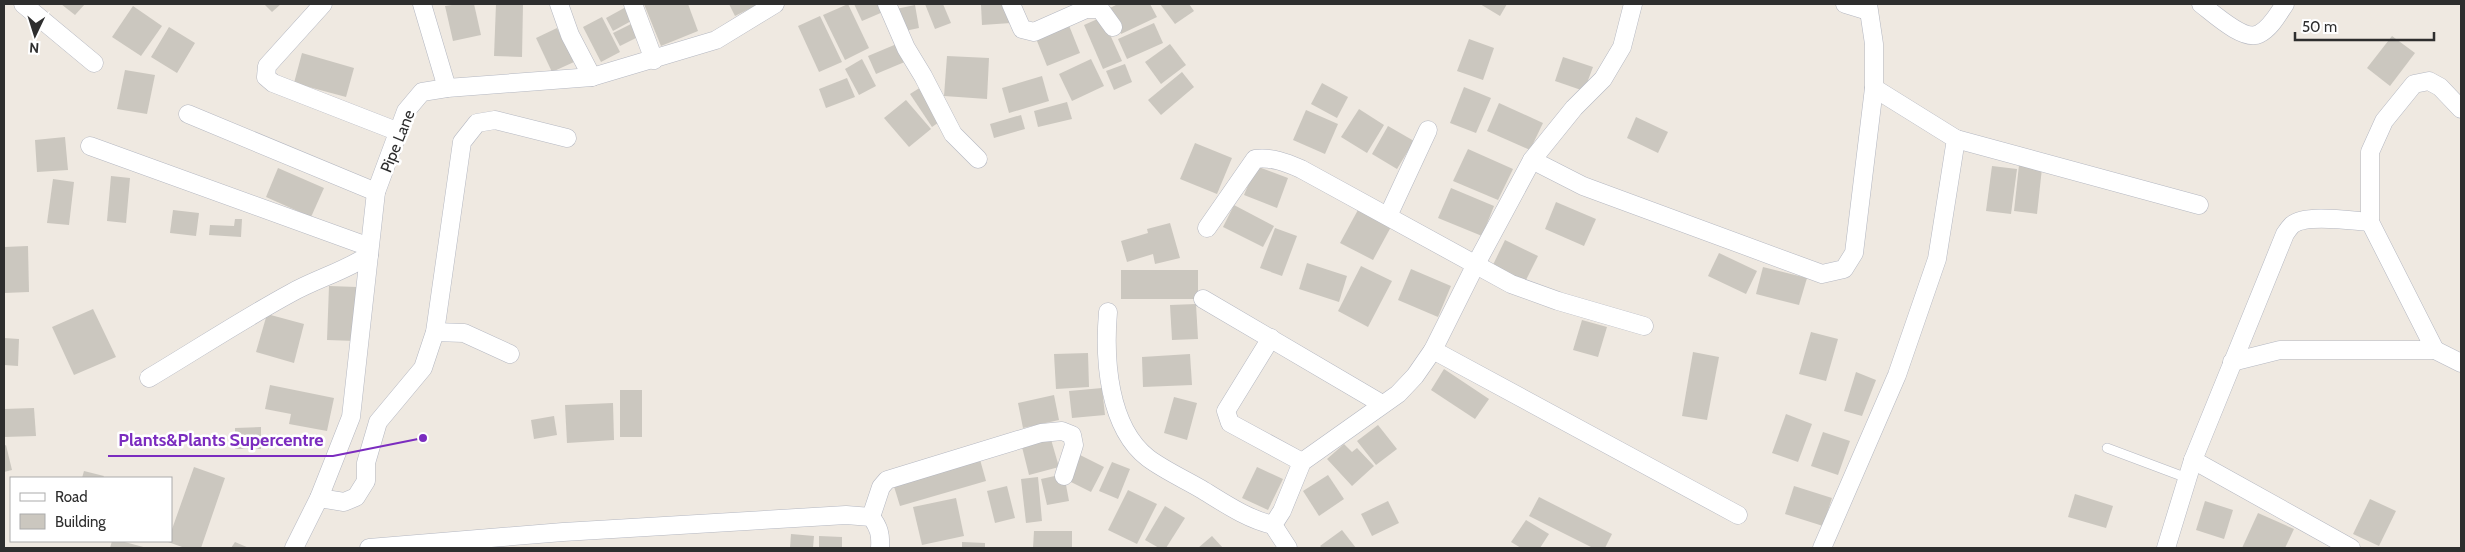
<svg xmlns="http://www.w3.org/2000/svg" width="2465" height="552" font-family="Cabin,sans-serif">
<rect width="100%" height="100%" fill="#efe9e1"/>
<g fill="#cbc7bf">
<path d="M61,4H85L75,15Z"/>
<path d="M264,4H281L272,12Z"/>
<path d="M459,4H474L481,35L453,41L445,6Z"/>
<path d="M496,4H523L522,57L494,56Z"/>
<path d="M644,4H688L698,31L661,46Z"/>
<path d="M729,4H754L755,6L735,16Z"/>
<path d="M848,4L869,48L845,60L823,15Z"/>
<path d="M854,4H879L883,12L862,21Z"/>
<path d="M925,4H943L951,23L935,29Z"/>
<path d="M1011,4V23L982,25L981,5Z"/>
<path d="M1118,4H1150L1157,17L1121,34L1108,9Z"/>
<path d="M1160,4H1189L1194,11L1175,24Z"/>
<path d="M1480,4H1507L1500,16Z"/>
<path d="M915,5L919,28L900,32L896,9Z"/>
<path d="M133,6L162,26L141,56L112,37Z"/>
<path d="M626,7L633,20L613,31L606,18Z"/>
<path d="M820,16L842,62L819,72L798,26Z"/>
<path d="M602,17L620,52L601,62L583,27Z"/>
<path d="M1102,17L1122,61L1103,69L1084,25Z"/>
<path d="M635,22L642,35L620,46L613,33Z"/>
<path d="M1068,23L1080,53L1047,66L1035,36Z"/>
<path d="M1154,23L1163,43L1127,59L1118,39Z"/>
<path d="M169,27L195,43L177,73L151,57Z"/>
<path d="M557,28L574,62L552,72L536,38Z"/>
<path d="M2392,36L2415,53L2390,86L2367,68Z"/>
<path d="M1469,39L1494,48L1483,80L1457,71Z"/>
<path d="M899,43L907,61L876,74L868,56Z"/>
<path d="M1170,44L1186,65L1161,84L1145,62Z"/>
<path d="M302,53L354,68L346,97L294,83Z"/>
<path d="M947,56L989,58L987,99L944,96Z"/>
<path d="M1563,57L1593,67L1584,91L1555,81Z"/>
<path d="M862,59L876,86L859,95L845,69Z"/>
<path d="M1091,59L1104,86L1072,101L1059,74Z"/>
<path d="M1125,64L1132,82L1114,90L1106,71Z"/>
<path d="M125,70L155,75L147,114L117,109Z"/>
<path d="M1182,72L1194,87L1161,115L1148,100Z"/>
<path d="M1042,76L1049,101L1009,113L1002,88Z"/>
<path d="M847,78L855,97L826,108L819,89Z"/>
<path d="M1322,83L1348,97L1337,118L1311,104Z"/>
<path d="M921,87L942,120L932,127L910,94Z"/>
<path d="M1464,87L1491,98L1476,133L1450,123Z"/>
<path d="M906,100L931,129L909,147L884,118Z"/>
<path d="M1067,102L1072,119L1038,127L1034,111Z"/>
<path d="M1499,103L1543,123L1530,150L1487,131Z"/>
<path d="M1359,109L1384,125L1367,153L1341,137Z"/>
<path d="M1306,110L1338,124L1325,154L1293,140Z"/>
<path d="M1021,115L1025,129L994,138L990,124Z"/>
<path d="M1636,117L1668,132L1658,153L1627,138Z"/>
<path d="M1388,126L1414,141L1397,169L1372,154Z"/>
<path d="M65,137L68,170L37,172L35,140Z"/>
<path d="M1195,143L1232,158L1217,194L1180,179Z"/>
<path d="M1468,149L1513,169L1498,200L1453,181Z"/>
<path d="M2019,165L2042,168L2037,214L2014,211Z"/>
<path d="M1256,166L1288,178L1277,208L1244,195Z"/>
<path d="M1992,166L2017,169L2011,214L1986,211Z"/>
<path d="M278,168L324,188L311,217L266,197Z"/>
<path d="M111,176L130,178L126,223L107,221Z"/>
<path d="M53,179L74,182L69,225L47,223Z"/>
<path d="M1451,188L1494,206L1482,236L1438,218Z"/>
<path d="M1556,202L1596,219L1584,246L1545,229Z"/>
<path d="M1234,205L1274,226L1263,247L1223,227Z"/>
<path d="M1359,208L1392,225L1373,260L1340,243Z"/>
<path d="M173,210L199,213L196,236L170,233Z"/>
<path d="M235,219H242L241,237L209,235L210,225L234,226Z"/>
<path d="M1170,223L1180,258L1155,264L1153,254L1127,262L1121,241L1148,233L1147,229Z"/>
<path d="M1275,228L1297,236L1282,276L1260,268Z"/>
<path d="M1505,240L1538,256L1524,284L1491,269Z"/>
<path d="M28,246L29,292L4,293V247Z"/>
<path d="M1719,253L1757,271L1746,294L1708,276Z"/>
<path d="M1307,263L1347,276L1339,302L1299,289Z"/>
<path d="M1361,266L1392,281L1368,327L1338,311Z"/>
<path d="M1763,267L1807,278L1799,305L1756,294Z"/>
<path d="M1411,269L1451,286L1438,317L1398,300Z"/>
<rect x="1121" y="270" width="77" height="29"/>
<path d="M329,286L357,287L355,341L327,340Z"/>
<path d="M1196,304L1198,339L1172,340L1170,305Z"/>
<path d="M93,309L116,357L74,375L52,327Z"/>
<path d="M267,314L304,324L294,363L256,352Z"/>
<path d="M1582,320L1607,327L1598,357L1573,350Z"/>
<path d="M1811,332L1838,339L1826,381L1799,374Z"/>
<path d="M4,338L19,339L18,366L4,365Z"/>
<path d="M1693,352L1719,357L1707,420L1682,416Z"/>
<path d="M1088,353L1089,387L1056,389L1054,354Z"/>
<path d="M1190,354L1192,385L1143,387L1142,357Z"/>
<path d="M1444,369L1489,399L1475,419L1431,390Z"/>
<path d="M1856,372L1876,380L1862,416L1844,411Z"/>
<path d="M270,385L334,398L327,431L289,424L291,414L265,409Z"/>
<path d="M1102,388L1105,415L1072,418L1069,391Z"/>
<rect x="620" y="390" width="22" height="47"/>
<path d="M1054,395L1059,420L1023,428L1018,403Z"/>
<path d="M1174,397L1197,403L1187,440L1164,433Z"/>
<path d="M613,403L614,440L567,443L565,405Z"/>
<path d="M34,408L36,436L4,437V409Z"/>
<path d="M1786,414L1812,424L1798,462L1772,453Z"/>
<path d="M554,416L557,435L534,439L531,420Z"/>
<path d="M1378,425L1397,449L1376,465L1357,441Z"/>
<path d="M261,427V449H235V428Z"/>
<path d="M1823,432L1850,441L1838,475L1811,466Z"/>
<path d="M1050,436L1059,467L1029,475L1021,443Z"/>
<path d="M1344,444L1352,452L1357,448L1374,466L1352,486L1327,459Z"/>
<path d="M6,445L12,470L4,472V446Z"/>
<path d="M1078,454L1104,467L1091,492L1065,479Z"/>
<path d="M979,456L986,481L900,506L892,480Z"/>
<path d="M1112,462L1130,469L1118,499L1099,491Z"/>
<path d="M194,467L225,478L201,548H185L168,542L171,541V532Z"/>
<path d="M1257,467L1283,479L1268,510L1242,498Z"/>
<path d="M84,471L104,476L103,478H82Z"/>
<path d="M1064,474L1069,501L1047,505L1041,479Z"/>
<path d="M1328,475L1344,499L1319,516L1303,491Z"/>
<path d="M1038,477L1042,521L1026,523L1021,479Z"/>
<path d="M1007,486L1015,518L995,523L987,491Z"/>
<path d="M1794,486L1832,498L1823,526L1785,514Z"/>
<path d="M1128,490L1157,504L1137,544L1108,530Z"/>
<path d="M2075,494L2113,506L2106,528L2068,517Z"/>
<path d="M1539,497L1612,534L1605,548H1593L1529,516Z"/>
<path d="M956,498L964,536L922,545L913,507Z"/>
<path d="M2370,499L2396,511L2379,546L2353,534Z"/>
<path d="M1388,501L1399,523L1372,536L1361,514Z"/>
<path d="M2205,501L2233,510L2224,539L2196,530Z"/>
<path d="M1165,506L1185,518L1166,548H1159L1145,540Z"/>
<path d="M2258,513L2294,529L2285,548H2242Z"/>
<path d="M1526,520L1549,534L1540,548H1521L1511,542Z"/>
<path d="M1342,530L1356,548H1322L1320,546Z"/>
<path d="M1034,531H1072V548H1033Z"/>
<path d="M791,534L814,536L813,548H790Z"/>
<path d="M819,536L842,537V548H819Z"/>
<path d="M1212,536L1223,548H1198Z"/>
<path d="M112,541H121L147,548H110Z"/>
<path d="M235,542L249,548H231Z"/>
<path d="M962,542L985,543V548H962Z"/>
</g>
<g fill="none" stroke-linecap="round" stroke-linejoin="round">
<g stroke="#b4b7c1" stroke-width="10">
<path id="lane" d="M2107,448L2187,478"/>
</g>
<g stroke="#b4b7c1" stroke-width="19">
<g id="street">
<path d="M23,4L94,63"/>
<path d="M323,4L267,66L266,77L273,83L399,132"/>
<path d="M422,4L447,88"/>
<path d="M559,4L570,35L592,77"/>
<path d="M633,4L654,60"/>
<path d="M887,4L906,48L923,76L953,134L978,159"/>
<path d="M1011,4L1022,29L1034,32L1086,9H1100L1113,27"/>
<path d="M1845,4L1868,11"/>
<path d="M2201,4C2213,13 2244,42 2259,34C2271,28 2278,14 2285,4"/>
<path d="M188,114L376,192"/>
<path d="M1956,139L2199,205"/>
<path d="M90,146L364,245L369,255C345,271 316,279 291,293C243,319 196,350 149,378"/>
<path d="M1532,160L1583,186L1822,274L1844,269L1854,253L1874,88"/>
<path d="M1388,216L1428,130"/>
<path d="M1207,228L1255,159C1272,157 1285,162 1301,169L1511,284L1558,301L1644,326"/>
<path d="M1203,299L1382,404"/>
<path d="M1108,312C1104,359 1108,427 1148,458C1164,470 1184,479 1201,489C1224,503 1247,519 1273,525"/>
<path d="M435,332L464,333L510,354"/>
<path d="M1271,338L1226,411L1230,423L1302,462"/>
<path d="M1433,350L1738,515"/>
<path d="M2435,350L2370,222V152L2384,121L2414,84L2429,81L2440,87L2461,109"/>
<path d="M2232,362L2280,350H2435L2461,363"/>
<path d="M2193,460L2351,548"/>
<path d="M319,498L344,502L356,497L366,481V463L378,422L423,368L435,332L462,142L477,123L495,120L567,138"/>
<path d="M871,517L881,487L887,480L1041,433L1062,431L1072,435L1074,445L1064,476"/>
<path d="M294,548L319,498L351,417L376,192L406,111L422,92L447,88L592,77L716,40L775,4"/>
<path d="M369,548L563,532L846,515L871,517C879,527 881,535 880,548"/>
<path d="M1288,548L1273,525L1282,511L1302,462L1398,394L1415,376L1433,350L1476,264L1532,160L1574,108L1603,79L1622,47L1633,4"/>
<path d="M1822,548L1897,375L1937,259L1956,139L1874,88V44L1868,4"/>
<path d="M2166,548L2193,460L2285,234C2287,231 2290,227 2292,225C2306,213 2352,221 2370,222"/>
</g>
</g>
<use href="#lane" stroke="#fff" stroke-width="9"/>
<use href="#street" stroke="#fff" stroke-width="18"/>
</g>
<g text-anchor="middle" stroke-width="5" stroke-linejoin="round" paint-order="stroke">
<g font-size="16" fill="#2e2e2e" stroke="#fff">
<text transform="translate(397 141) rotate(-68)" y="6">Pipe Lane</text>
</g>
</g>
<path fill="none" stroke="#7b2cbf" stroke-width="2" d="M423 438L333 456H108"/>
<circle fill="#7b2cbf" stroke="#fff" stroke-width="2" cx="423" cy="438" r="5"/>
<g font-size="18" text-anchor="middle" font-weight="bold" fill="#7b2cbf" stroke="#fff" stroke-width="5" stroke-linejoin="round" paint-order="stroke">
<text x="221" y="446">Plants&amp;Plants Supercentre</text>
</g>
<rect width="2465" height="552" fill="none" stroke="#2e2e2e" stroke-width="10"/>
<rect x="10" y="477" width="162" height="65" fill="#ffffff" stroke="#ababab"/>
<rect x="20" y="493" width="25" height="8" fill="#ffffff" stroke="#ababab"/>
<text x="55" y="502" font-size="15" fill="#2e2e2e">Road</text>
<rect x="20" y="514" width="25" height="15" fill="#cbc7bf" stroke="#ababab"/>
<text x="55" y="527" font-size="15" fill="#2e2e2e">Building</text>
<g transform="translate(35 35) rotate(184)" stroke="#ffffff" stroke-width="4" paint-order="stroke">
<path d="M0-4L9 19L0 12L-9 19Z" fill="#2e2e2e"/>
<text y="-8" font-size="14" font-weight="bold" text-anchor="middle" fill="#2e2e2e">N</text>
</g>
<path d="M2295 32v8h139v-8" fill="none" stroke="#2e2e2e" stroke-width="2.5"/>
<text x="2302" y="32" font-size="15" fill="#2e2e2e" stroke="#ffffff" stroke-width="4" paint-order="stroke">50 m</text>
</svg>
